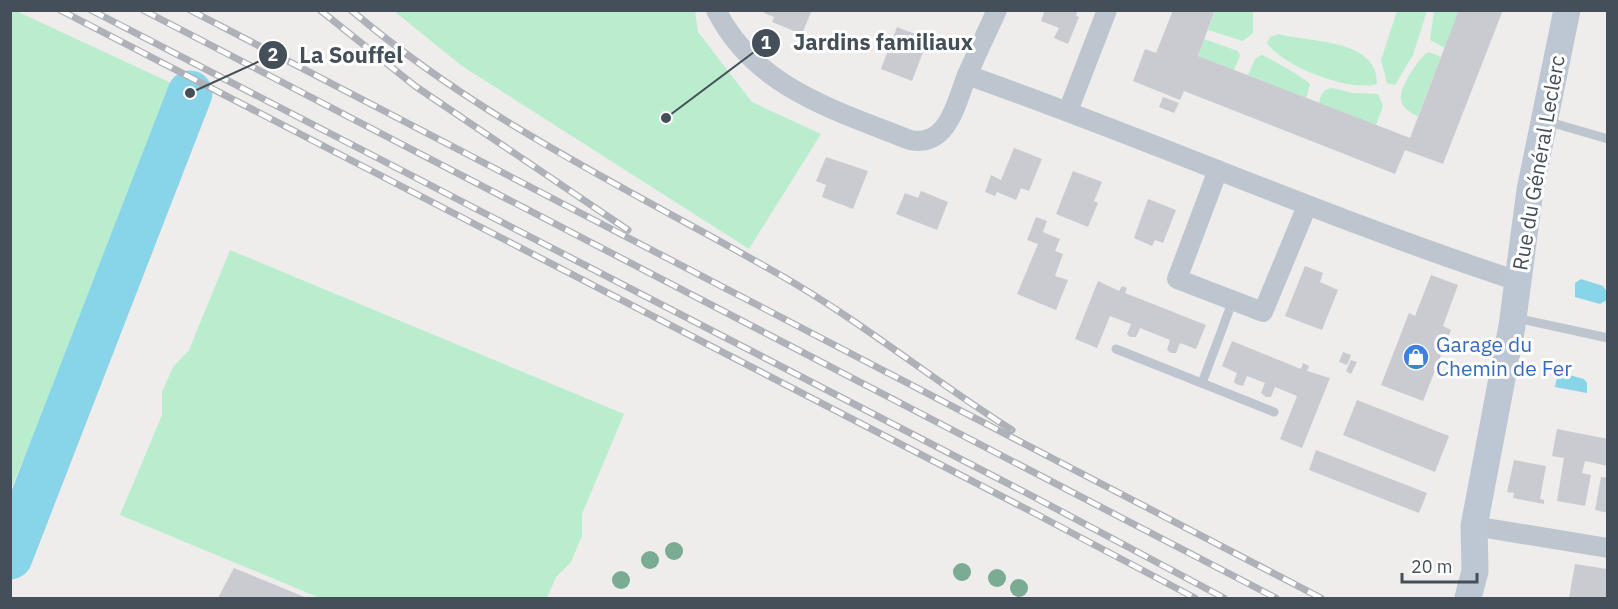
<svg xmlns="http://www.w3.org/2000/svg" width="1618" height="609" font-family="'IBM Plex Sans',sans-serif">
<rect width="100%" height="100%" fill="#efecec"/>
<g fill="#baedce">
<path d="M14,10L182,88L11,489L10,11Z"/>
<path d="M394,11H695L698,32L752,102L821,134L749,249L462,66Z"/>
<path d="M1215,11H1253V33L1243,41L1208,30Z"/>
<path d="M1397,11H1427L1413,55L1395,85L1387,83L1381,60Z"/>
<path d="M1434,11H1459L1445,48L1430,40Z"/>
<path d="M1279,34C1310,43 1378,38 1377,84C1349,92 1284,67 1267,43L1270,37Z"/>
<path d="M1204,39L1238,51L1240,56L1234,70L1198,56Z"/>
<path d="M1429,52L1441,57L1418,116C1410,113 1399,106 1401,95C1402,85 1420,55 1429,52Z"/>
<path d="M1261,55C1265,55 1308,80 1310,84L1306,98L1248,75L1255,59Z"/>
<path d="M1333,88L1353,93L1378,94L1383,106L1376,125L1319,103C1321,94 1323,89 1333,88Z"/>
<path d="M230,250L624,414L582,514V536L571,562L556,577L547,598H320L120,515L162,415V392L173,367L189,350Z"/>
</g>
<g fill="#88d4e9">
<path d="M1581,279L1603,286L1607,292V300L1600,304L1575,297V283Z"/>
<path d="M1558,372L1584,379L1587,383V393L1555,387Z"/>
</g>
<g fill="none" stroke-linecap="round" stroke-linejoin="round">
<path stroke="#88d4e9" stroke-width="45" d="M10,557L190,93"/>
</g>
<g fill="#c9cbd1">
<path d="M765,10H812L802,34L772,22L774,17L764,13Z"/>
<path d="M1045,10H1078L1076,16L1079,17L1068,44L1054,38L1059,28L1041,21Z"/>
<path d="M1173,10H1215L1198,56L1410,138L1459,10H1503L1443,164L1405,150L1395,174L1184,91L1180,100L1133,81L1145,49L1156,53Z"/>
<path d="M897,27L928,39L912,81L881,69Z"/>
<path d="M1163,97L1179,103L1174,113L1159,107Z"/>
<path d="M1014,148L1042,159L1029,191L1021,188L1016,200L997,192L995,196L985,192L991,175L1001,180Z"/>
<path d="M826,157L868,171L853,209L822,197L826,185L816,181Z"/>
<path d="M1073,171L1102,182L1094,201L1098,203L1088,227L1056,214Z"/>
<path d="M921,191L948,202L937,230L896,214L905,193L918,198Z"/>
<path d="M1148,199L1176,210L1163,243L1155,240L1152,246L1134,238Z"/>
<path d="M1036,217L1047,221L1043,232L1060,239L1055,251L1063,254L1055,276L1068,280L1056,310L1017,294L1038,244L1027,240Z"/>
<path d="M1305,266L1323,273L1320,282L1338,290L1322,330L1285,316Z"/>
<path d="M1431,275L1458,285L1443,326L1451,330L1423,401L1381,385L1409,313L1415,316Z"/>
<path d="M1098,281L1119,291L1122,286L1127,288L1125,293L1206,325L1196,349L1180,343L1176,353H1171L1167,350L1170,340L1140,328L1136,337H1130L1127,334L1131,324L1110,316L1097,348L1075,339Z"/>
<path d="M1232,341L1301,369L1303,363L1309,366L1307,371L1330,378L1302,448L1280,439L1297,396L1275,387L1271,397H1266L1261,393L1265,383L1247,376L1243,386L1236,384L1234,382L1237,373L1222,366Z"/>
<path d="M1343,352L1351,355L1347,365L1339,362Z"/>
<path d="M1351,360L1357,362L1351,374L1346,371Z"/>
<path d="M1357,400L1449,436L1435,472L1343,435Z"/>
<path d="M1557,429L1608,439V466L1585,461L1582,473L1591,475L1585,506L1557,501L1564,458L1552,456Z"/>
<path d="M1316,450L1427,493L1419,513L1309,470Z"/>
<path d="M1514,460L1546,466L1540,499L1544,500V504L1513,498L1514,493L1507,492Z"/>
<path d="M1601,477L1608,478V513L1595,510Z"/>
<path d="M1575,564L1607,569L1608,598H1569Z"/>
<path d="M234,568L307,598H218Z"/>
</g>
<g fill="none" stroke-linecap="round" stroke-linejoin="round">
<g stroke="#bdc6ce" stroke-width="9">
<path d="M1546,121L1608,139"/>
<path d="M1516,318L1608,338"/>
<path d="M1116,349L1274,412"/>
<path d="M1202,383L1233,300"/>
</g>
<g stroke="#bdc6ce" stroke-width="20">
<path d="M716,10C755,88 835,110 910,140C948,148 956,103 967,75"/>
<path d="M997,10L967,75C1152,140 1331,220 1518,281"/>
<path d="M1068,111L1107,10"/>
<path d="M1218,170L1177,279L1263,312L1307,206"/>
<path d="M1474,526L1608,548"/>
</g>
<path stroke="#bdc7d3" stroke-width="27" d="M1468,598L1475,571L1474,526L1512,326L1530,190L1567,10"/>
<g stroke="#aeb1b7" stroke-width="7">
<g id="rail">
<path d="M60,10L1036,514L1195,598"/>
<path d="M91,10L1036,498L1224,598"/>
<path d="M143,10L1276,598"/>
<path d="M190,10L1321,598"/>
<path d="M320,10L415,86L628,230"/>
<path d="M351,10C481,121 635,192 782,276C862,322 934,381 1012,430"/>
</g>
</g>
<use href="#rail" stroke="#fff" stroke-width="4.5" stroke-dasharray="14" stroke-linecap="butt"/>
</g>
<g fill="#79ac92">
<circle cx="674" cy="551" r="9"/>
<circle cx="650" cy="560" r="9"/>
<circle cx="962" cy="572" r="9"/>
<circle cx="997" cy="578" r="9"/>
<circle cx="621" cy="580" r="9"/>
<circle cx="1019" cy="588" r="9"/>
</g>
<defs>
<g id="shop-disc" transform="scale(1.35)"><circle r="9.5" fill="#3f7fe0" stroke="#fff"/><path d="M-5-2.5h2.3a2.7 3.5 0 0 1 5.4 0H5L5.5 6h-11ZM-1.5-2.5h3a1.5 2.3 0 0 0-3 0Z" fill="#fff"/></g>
</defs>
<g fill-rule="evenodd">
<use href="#shop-disc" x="1416" y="357"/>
</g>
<g text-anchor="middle" stroke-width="6" stroke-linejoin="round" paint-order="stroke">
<g font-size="21" fill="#454f59" stroke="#fff">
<text transform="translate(1539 163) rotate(-80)" y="7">Rue du Général Leclerc</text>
</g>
<g font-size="21" fill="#366cbe" stroke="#fff" text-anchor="start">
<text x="1436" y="352">Garage du<tspan x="1436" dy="24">Chemin de Fer</tspan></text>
</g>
</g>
<path fill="none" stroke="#454f59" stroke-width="2" d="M666 118L766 43M190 93L273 55"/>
<g fill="#454f59" stroke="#fff" stroke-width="2">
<circle cx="666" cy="118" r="6"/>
<circle cx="190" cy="93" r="6"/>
<circle cx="766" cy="43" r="15"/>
<circle cx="273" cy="55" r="15"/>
</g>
<g font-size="18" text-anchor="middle" font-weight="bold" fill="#fff">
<text x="766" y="49">1</text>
<text x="273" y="61">2</text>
</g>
<g font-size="22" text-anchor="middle" font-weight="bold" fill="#454f59" stroke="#fff" stroke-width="6" stroke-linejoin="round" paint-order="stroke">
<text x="883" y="50">Jardins familiaux</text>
<text x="351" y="63">La Souffel</text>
</g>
<rect width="1618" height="609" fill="none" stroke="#454f59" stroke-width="24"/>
<path d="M1402 573v9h75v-9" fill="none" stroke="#454f59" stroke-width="3"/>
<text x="1411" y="573" font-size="18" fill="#454f59" stroke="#ffffff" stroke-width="4.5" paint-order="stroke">20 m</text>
</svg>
